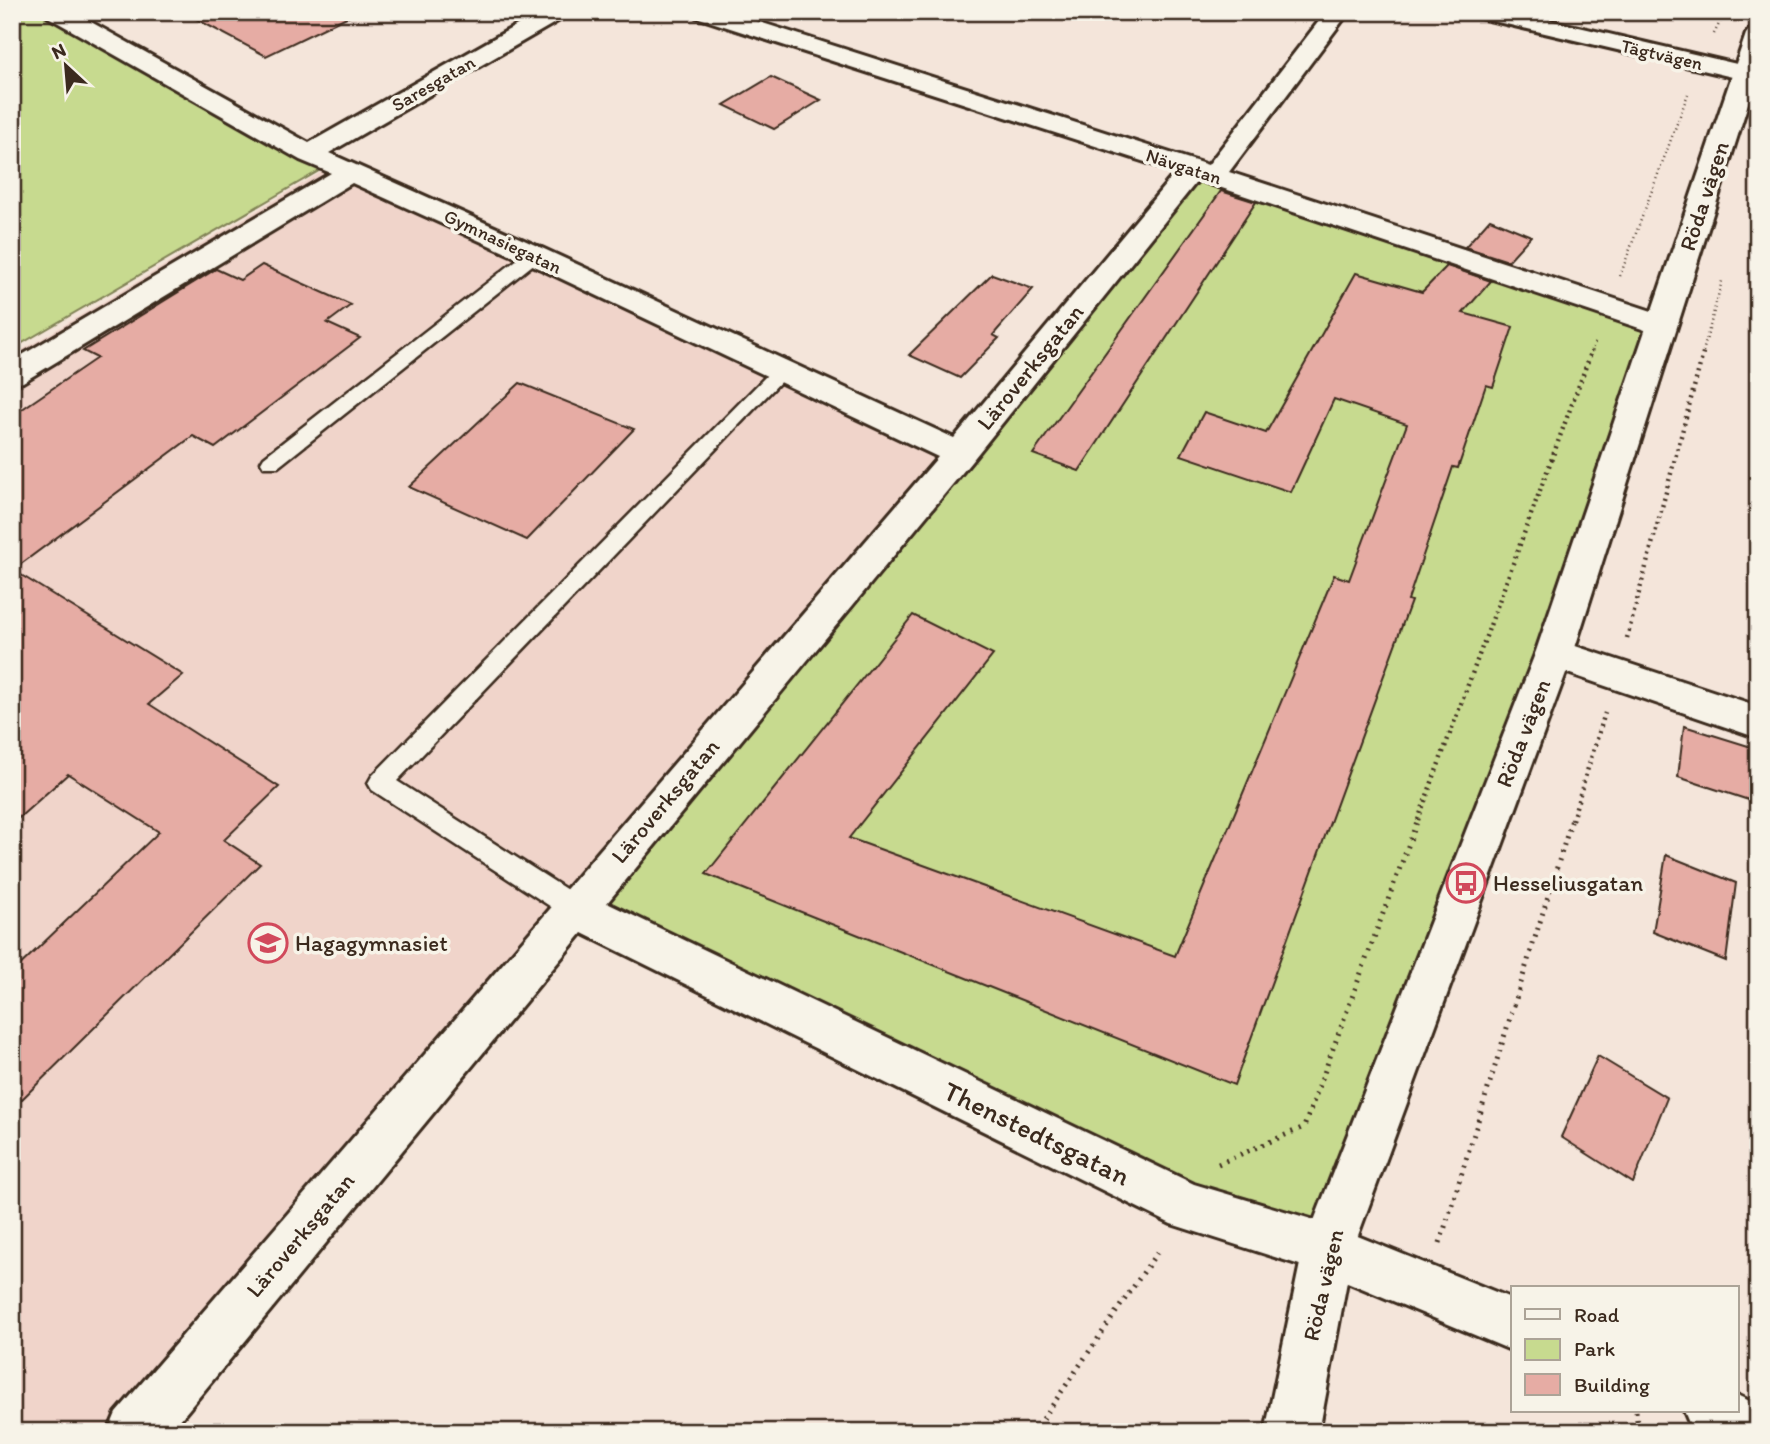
<svg xmlns="http://www.w3.org/2000/svg" width="1770" height="1444" font-family="Itim,sans-serif">
<rect width="100%" height="100%" fill="#f4e5da"/>
<filter id="ink" filterUnits="userSpaceOnUse"><feTurbulence type="fractalNoise" baseFrequency=".0143" numOctaves="2"/><feDisplacementMap in="SourceGraphic" scale="14" xChannelSelector="R" yChannelSelector="G"/><feConvolveMatrix kernelMatrix="1 2 1 2 8 2 1 2 1" color-interpolation-filters="sRGB"/></filter>
<g filter="url(#ink)">
<path fill="#f0d4ca" d="M330,167L944,455L104,1432H12V356Z"/>
<g fill="#c7da8f" stroke="#818256" stroke-width="2">
<path d="M12,12H47L329,165L12,349Z"/>
<path d="M1193,169L1662,325L1328,1249L574,908Z"/>
</g>
<g fill="#e6aca4" stroke="#3b2a1e" stroke-width="2">
<path d="M183,12H357L266,56Z"/>
<path d="M771,77L821,100L774,129L724,105Z"/>
<path d="M1221,191L1256,202L1079,471L1033,454Z"/>
<path d="M1490,219L1531,236L1508,261L1465,247Z"/>
<path d="M262,265L351,305L327,323L360,338L215,448L193,436L13,570L183,675L149,704L279,787L224,840L260,864L12,1109V973L159,832L68,774L12,824V416L97,358L83,351L216,269L240,280Z"/>
<path d="M1447,266L1491,281L1463,313L1513,327L1493,387L1486,385L1458,468L1453,467L1408,600L1411,601L1234,1085L706,874L913,615L993,655L849,838L1175,956L1334,575L1349,580L1407,424L1334,399L1291,492L1181,455L1204,412L1266,433L1356,273L1422,292Z"/>
<path d="M992,274L1033,289L993,335L999,338L960,378L909,355Z"/>
<path d="M520,383L634,429L527,540L409,487Z"/>
<path d="M1684,726L1758,749V803L1678,777Z"/>
<path d="M1666,855L1736,883L1726,961L1653,932Z"/>
<path d="M1598,1056L1667,1098L1633,1183L1561,1137Z"/>
</g>
<g fill="none" stroke-linecap="round" stroke-linejoin="round">
<g stroke="#3b2a1e" stroke-width="5">
<g id="lane">
<path d="M534,250L540,251L542,255L540,259L278,467H264L261,462L264,457L528,251Z"/>
<path d="M781,365L790,371L787,375L397,781L583,900L587,908L583,916L574,920L565,916L372,790L368,783L372,776L775,367Z"/>
</g>
</g>
<g stroke="#3b2a1e" stroke-width="6">
<g id="street">
<path d="M45,12H73L309,143L540,12H568L565,17L329,153L544,249L954,438L1176,172L696,17L693,12H728L1208,165L1326,12H1349L1229,172L1673,318L1677,325L1673,332L1662,335L1651,332L1198,180L971,462L607,903L1194,1184L1328,1224L1513,1299V1351L1328,1274L1171,1224L582,933L170,1432H108L116,1413L556,902L559,894L563,893L938,457L524,261L352,183L23,382L12,385V361L331,173L300,160L48,17Z"/>
<path d="M1473,12H1515L1758,69V83L1476,17Z"/>
<path d="M1554,639L1758,706V738L1541,664L1535,654L1541,644Z"/>
<path d="M1737,1395L1758,1405V1432L1692,1430L1684,1411H1737Z"/>
</g>
</g>
<g stroke="#3b2a1e" stroke-width="6">
<path id="secondary" d="M1758,27V72L1573,654L1353,1249L1319,1432H1265L1303,1249L1535,654L1746,34L1750,29Z"/>
</g>
<g stroke="#3b2a1e" stroke-width="2.5" stroke-dasharray="1 3.5" stroke-linecap="butt">
<path d="M1714,34L1725,12"/>
<path d="M1620,276L1688,94"/>
<path d="M1591,352L1596,340"/>
<path d="M1703,352L1722,281"/>
</g>
<g stroke="#3b2a1e" stroke-width="4.5" stroke-dasharray="2 4.5" stroke-linecap="butt">
<path d="M1627,638L1704,350"/>
<path d="M1418,820L1592,350"/>
<path d="M1572,820L1605,713"/>
</g>
<g stroke="#3b2a1e" stroke-width="5" stroke-dasharray="2 6" stroke-linecap="butt">
<path d="M1218,1164L1304,1127L1418,819"/>
<path d="M1440,1243L1572,819"/>
<path d="M1636,1411L1638,1432"/>
<path d="M1034,1432L1160,1248"/>
</g>
<use href="#lane" fill="#f7f3e8" fill-rule="evenodd"/>
<use href="#street" fill="#f7f3e8" fill-rule="evenodd"/>
<use href="#secondary" fill="#f7f3e8" fill-rule="evenodd"/>
</g>
</g>
<defs>
<g id="bus-ring" transform="scale(2.0125)"><circle r="9.5" fill="#f7f3e8" stroke="#d1495b" stroke-width="1.5"/><path d="M-5-6H5V4H4V6H2V4H-2V6H-4V4H-5ZM-3.5-4V0h7V-4ZM-3.5 1.2v1.5H-2V1.2ZM2 1.2v1.5H3.5V1.2Z" fill="#d1495b"/></g>
<g id="school-ring" transform="scale(2.0125)"><circle r="9.5" fill="#f7f3e8" stroke="#d1495b" stroke-width="1.5"/><path d="M0-5L7-2L0 1L-7-2ZM-4 1L0 2.5L4 1V4Q0 6-4 4Z" fill="#d1495b"/></g>
</defs>
<g fill-rule="evenodd">
<use href="#bus-ring" x="1466" y="883"/>
<use href="#school-ring" x="268" y="943"/>
</g>
<g text-anchor="middle" stroke-width="7" stroke-linejoin="round" paint-order="stroke">
<g font-size="19" fill="#3b2a1e" stroke="#f7f3e8">
<text transform="translate(1662 54) rotate(13)" y="7">Tägtvägen</text>
<text transform="translate(433 83) rotate(-30)" y="7">Saresgatan</text>
<text transform="translate(1184 166) rotate(18)" y="7">Nävgatan</text>
<text transform="translate(503 241) rotate(25)" y="7">Gymnasiegatan</text>
</g>
<g font-size="23" fill="#3b2a1e" stroke="#f7f3e8">
<text transform="translate(1704 196) rotate(-72)" y="8">Röda vägen</text>
<text transform="translate(1030 367) rotate(-51)" y="8">Läroverksgatan</text>
<text transform="translate(1523 733) rotate(-69)" y="8">Röda vägen</text>
<text transform="translate(665 801) rotate(-50)" y="8">Läroverksgatan</text>
<text transform="translate(300 1235) rotate(-50)" y="8">Läroverksgatan</text>
<text transform="translate(1323 1285) rotate(-77)" y="8">Röda vägen</text>
</g>
<g font-size="23" fill="#3b2a1e" stroke="#f7f3e8" text-anchor="start">
<text x="1493" y="891">Hesseliusgatan</text>
<text x="295" y="951">Hagagymnasiet</text>
</g>
<g font-size="28" fill="#3b2a1e" stroke="#f7f3e8">
<text transform="translate(1037 1133) rotate(26)" y="10">Thenstedtsgatan</text>
</g>
</g>
<rect width="1770" height="1444" fill="none" stroke="#f7f3e8" stroke-width="42"/>
<rect x="21" y="21" width="1728" height="1402" fill="none" stroke="#3b2a1e" stroke-width="2.5" filter="url(#ink)"/>
<rect x="1511" y="1286" width="228" height="126" fill="#f7f3e8" stroke="#aca397" stroke-width="2"/>
<rect x="1525" y="1309" width="35" height="10" fill="#f7f3e8" stroke="#aca397" stroke-width="2"/>
<text x="1574" y="1322" font-size="21" fill="#3b2a1e">Road</text>
<rect x="1525" y="1339" width="35" height="21" fill="#c7da8f" stroke="#aca397" stroke-width="2"/>
<text x="1574" y="1356" font-size="21" fill="#3b2a1e">Park</text>
<rect x="1525" y="1374" width="35" height="21" fill="#e6aca4" stroke="#aca397" stroke-width="2"/>
<text x="1574" y="1392" font-size="21" fill="#3b2a1e">Building</text>
<g transform="translate(66 66) rotate(334)" stroke="#f7f3e8" stroke-width="5" paint-order="stroke">
<path d="M0-5L12 26L0 18L-12 26Z" fill="#3b2a1e"/>
<text y="-10" font-size="19" font-weight="bold" text-anchor="middle" fill="#3b2a1e">N</text>
</g>
</svg>
